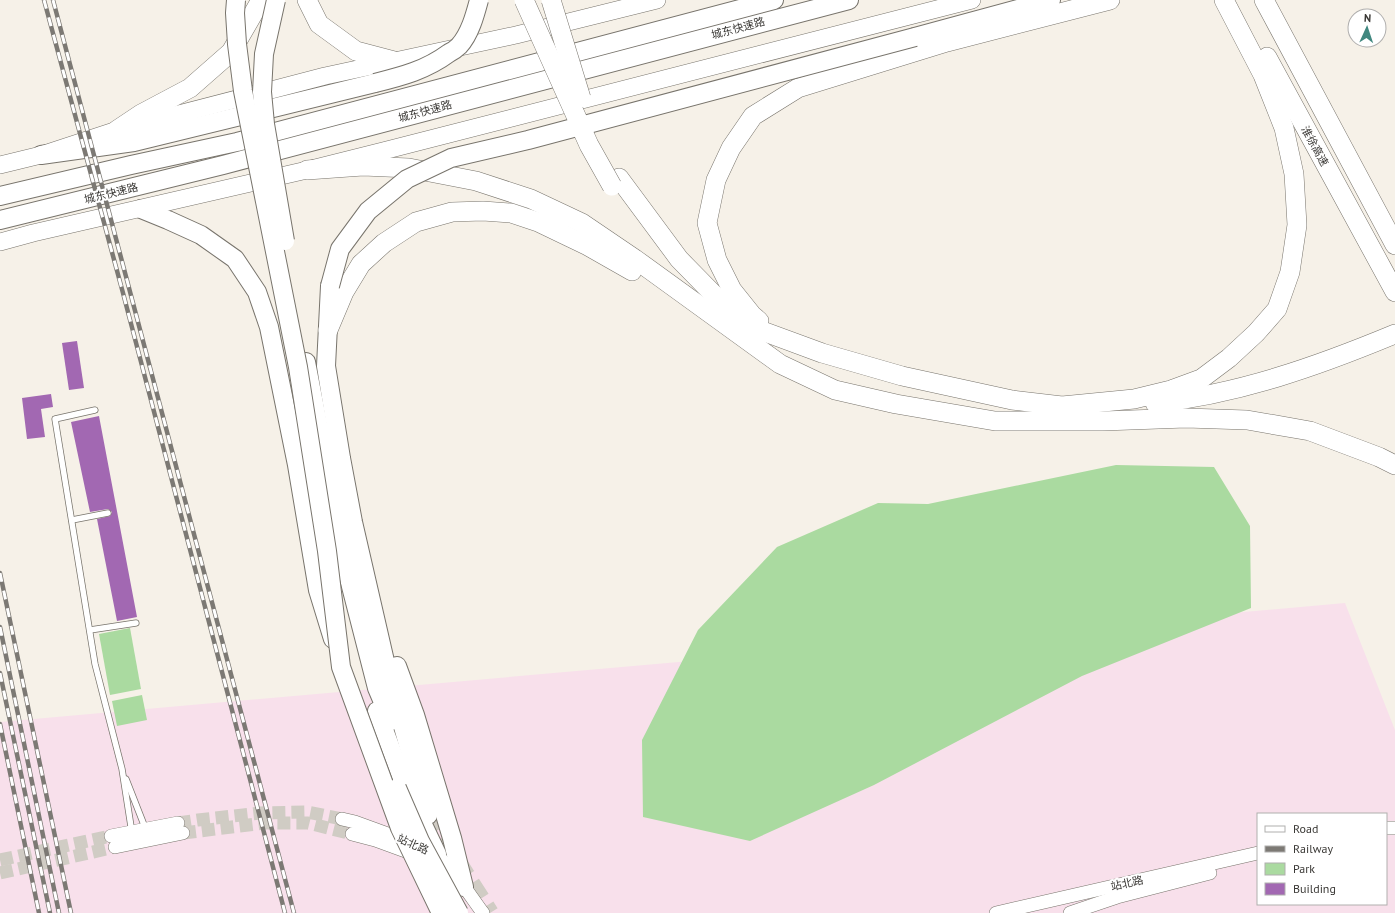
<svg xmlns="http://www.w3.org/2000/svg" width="1395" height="913" font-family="'PT Sans','Noto Sans SC',sans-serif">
<rect width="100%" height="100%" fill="#f6f1e8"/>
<path fill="#f8e0eb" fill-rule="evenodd" d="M1345,603L1395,730V913H0V722ZM1258,814H1386V904H1258Z"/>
<g fill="#aadaa0">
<path d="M1116,465L1214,467L1250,526L1251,608L1082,676L874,785L750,841L643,817L642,740L698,630L777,547L878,503L928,504Z"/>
<path d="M130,628L141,689L110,695L99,634Z"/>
<path d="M142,695L147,720L117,726L112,701Z"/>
</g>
<g fill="#a268b2">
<path d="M77,341L84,388L69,390L62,343Z"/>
<path d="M51,394L53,407L41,409L45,437L27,439L22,398Z"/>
<path d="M99,416L137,617L117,621L97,519L110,516L112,512L108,509L90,512L71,422Z"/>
</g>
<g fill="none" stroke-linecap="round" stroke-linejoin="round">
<g stroke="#d0ccc4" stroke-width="13" stroke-dasharray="13 6" stroke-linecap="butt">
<path d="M178,823L198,820L260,813L307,812L342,819"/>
<path d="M183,833L265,823H308L352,834"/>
<path d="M0,860L111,836"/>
<path d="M0,873L115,847"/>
</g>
<path stroke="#d0ccc4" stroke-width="18" stroke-dasharray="18 9" stroke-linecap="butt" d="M428,815L490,913"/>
<g stroke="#78746c" stroke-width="7">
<g id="service">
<path d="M95,410L55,419L95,664L122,769L132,833"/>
<path d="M72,520L108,513"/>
<path d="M90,630L136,623"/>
<path d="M126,779L146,830"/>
</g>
</g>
<g stroke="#78746c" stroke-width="14">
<g id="tertiary">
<path d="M342,819L355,822L410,842"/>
<path d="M1386,828H1395"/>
<path d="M352,834L375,840L416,855"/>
<path d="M111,836L178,823"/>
<path d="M115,847L183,833"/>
<path d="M430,851C447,859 471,897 483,913"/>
<path d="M996,913L1258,853"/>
<path d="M1070,913L1117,897L1210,873"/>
</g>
</g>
<g stroke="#78746c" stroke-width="18">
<g id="primary">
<path d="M0,165L41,155L117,130L325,76L516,35L657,0"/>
<path d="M0,242L33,233L307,170L383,151L972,0"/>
</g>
</g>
<g stroke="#78746c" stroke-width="20">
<g id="trunk">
<path d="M915,37L1051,0"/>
<path d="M41,155L134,142L375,83"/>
<path d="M0,196L131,165L237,142L774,0"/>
<path d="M141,209L168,220L201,235L235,259L257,292L269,327L297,465L318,590L333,639"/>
<path d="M0,220L223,165L849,0"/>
<path d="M330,286L326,366L341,458L353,522L387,670L428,815"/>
<path d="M306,362L345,563L377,688L391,721"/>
<path d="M397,666L415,715L452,838L464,887"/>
<path d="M377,711L406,789L437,854"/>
</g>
</g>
<g stroke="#78746c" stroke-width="20">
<g id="motorway">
<path d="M307,0L319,24L356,51L394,61"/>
<path d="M1264,0L1395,245"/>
<path d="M1267,57L1395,292"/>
<path d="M117,130L141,114L190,88L231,52L261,0"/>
<path d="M307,170L363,166L409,168L476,181L531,199L582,223L635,259L780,364L835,390L896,404L995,421H1103L1186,418L1247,420L1310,431L1379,457L1395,465"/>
<path d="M619,178L679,259L727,308L757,329L822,353L902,376L1012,400L1062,406L1134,399L1171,390L1201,379L1229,358L1256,333L1277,309L1290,272L1297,225L1294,174L1284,128L1263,75L1224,0"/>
<path d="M759,321L752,315L732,290L717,260L707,223L716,180L731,148L753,116L798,88L947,42L1110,0"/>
<path d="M328,330L344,292L361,264L384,243L416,222L452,212L483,211L511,213L538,222L588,246L632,271"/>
<path d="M1155,403C1239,394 1318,366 1395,334"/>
</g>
</g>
<use href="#service" stroke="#fff" stroke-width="5.5"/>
<use href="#tertiary" stroke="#fff" stroke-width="13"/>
<use href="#primary" stroke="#fff" stroke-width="17"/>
<use href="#trunk" stroke="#fff" stroke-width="18"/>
<use href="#motorway" stroke="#fff" stroke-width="19"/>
<g stroke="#7c7974" stroke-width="4.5">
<g id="rail">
<path d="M44,0L123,293L285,913"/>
<path d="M53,0L294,913"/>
<path d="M0,573L71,913"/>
<path d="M0,627L59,913"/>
<path d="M0,673L50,913"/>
<path d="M0,724L39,913"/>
</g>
</g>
<use href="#rail" stroke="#fff" stroke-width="3" stroke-dasharray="9" stroke-linecap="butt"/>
<g stroke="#78746c" stroke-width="20" stroke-linecap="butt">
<g id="trunk-bridge">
<path d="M236,0L235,13L237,44L243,91L298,367L327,551L341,667L400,828L441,913"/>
<path d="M276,0L264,54L262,92L265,124L285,241"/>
<path d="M375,83C403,76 426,70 449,53C453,51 457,48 459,46C470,34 475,15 479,0"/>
<path d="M330,286L340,249L368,211L407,179L451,158L528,140L915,37"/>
<path d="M397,788L420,841L459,913"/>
</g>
</g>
<g stroke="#78746c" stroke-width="20" stroke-linecap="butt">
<g id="motorway-bridge">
<path d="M524,0L589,145L612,186"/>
<path d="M551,0L581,98"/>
</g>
</g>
<use href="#trunk-bridge" stroke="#fff" stroke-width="18"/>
<use href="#motorway-bridge" stroke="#fff" stroke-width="19"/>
</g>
<g text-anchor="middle" stroke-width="4" stroke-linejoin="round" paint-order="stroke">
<g font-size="11" fill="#3a3835" stroke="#fff">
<text transform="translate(738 28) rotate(-15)" y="4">城东快速路</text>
<text transform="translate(425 111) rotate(-15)" y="4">城东快速路</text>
<text transform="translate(1315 146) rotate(61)" y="4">淮徐高速</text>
<text transform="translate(111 193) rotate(-14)" y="4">城东快速路</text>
<text transform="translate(413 844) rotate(24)" y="4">站北路</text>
<text transform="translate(1127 883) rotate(-13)" y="4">站北路</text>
</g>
</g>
<rect x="1257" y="813" width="130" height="92" fill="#ffffff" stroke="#b0afae"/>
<rect x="1265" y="826" width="20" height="6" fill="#ffffff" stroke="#b0afae"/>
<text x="1293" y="833" font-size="12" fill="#3a3835">Road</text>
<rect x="1265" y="846" width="20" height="6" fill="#7c7974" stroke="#b0afae"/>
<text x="1293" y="853" font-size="12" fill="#3a3835">Railway</text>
<rect x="1265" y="863" width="20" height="12" fill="#aadaa0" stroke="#b0afae"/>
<text x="1293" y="873" font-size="12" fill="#3a3835">Park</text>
<rect x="1265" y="883" width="20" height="12" fill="#a268b2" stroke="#b0afae"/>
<text x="1293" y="893" font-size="12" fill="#3a3835">Building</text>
<g transform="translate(1367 28) rotate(3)"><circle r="19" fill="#ffffff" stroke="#b0afae"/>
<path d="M0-3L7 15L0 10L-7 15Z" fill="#40877f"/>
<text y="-6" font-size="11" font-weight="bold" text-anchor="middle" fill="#3a3835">N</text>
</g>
</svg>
